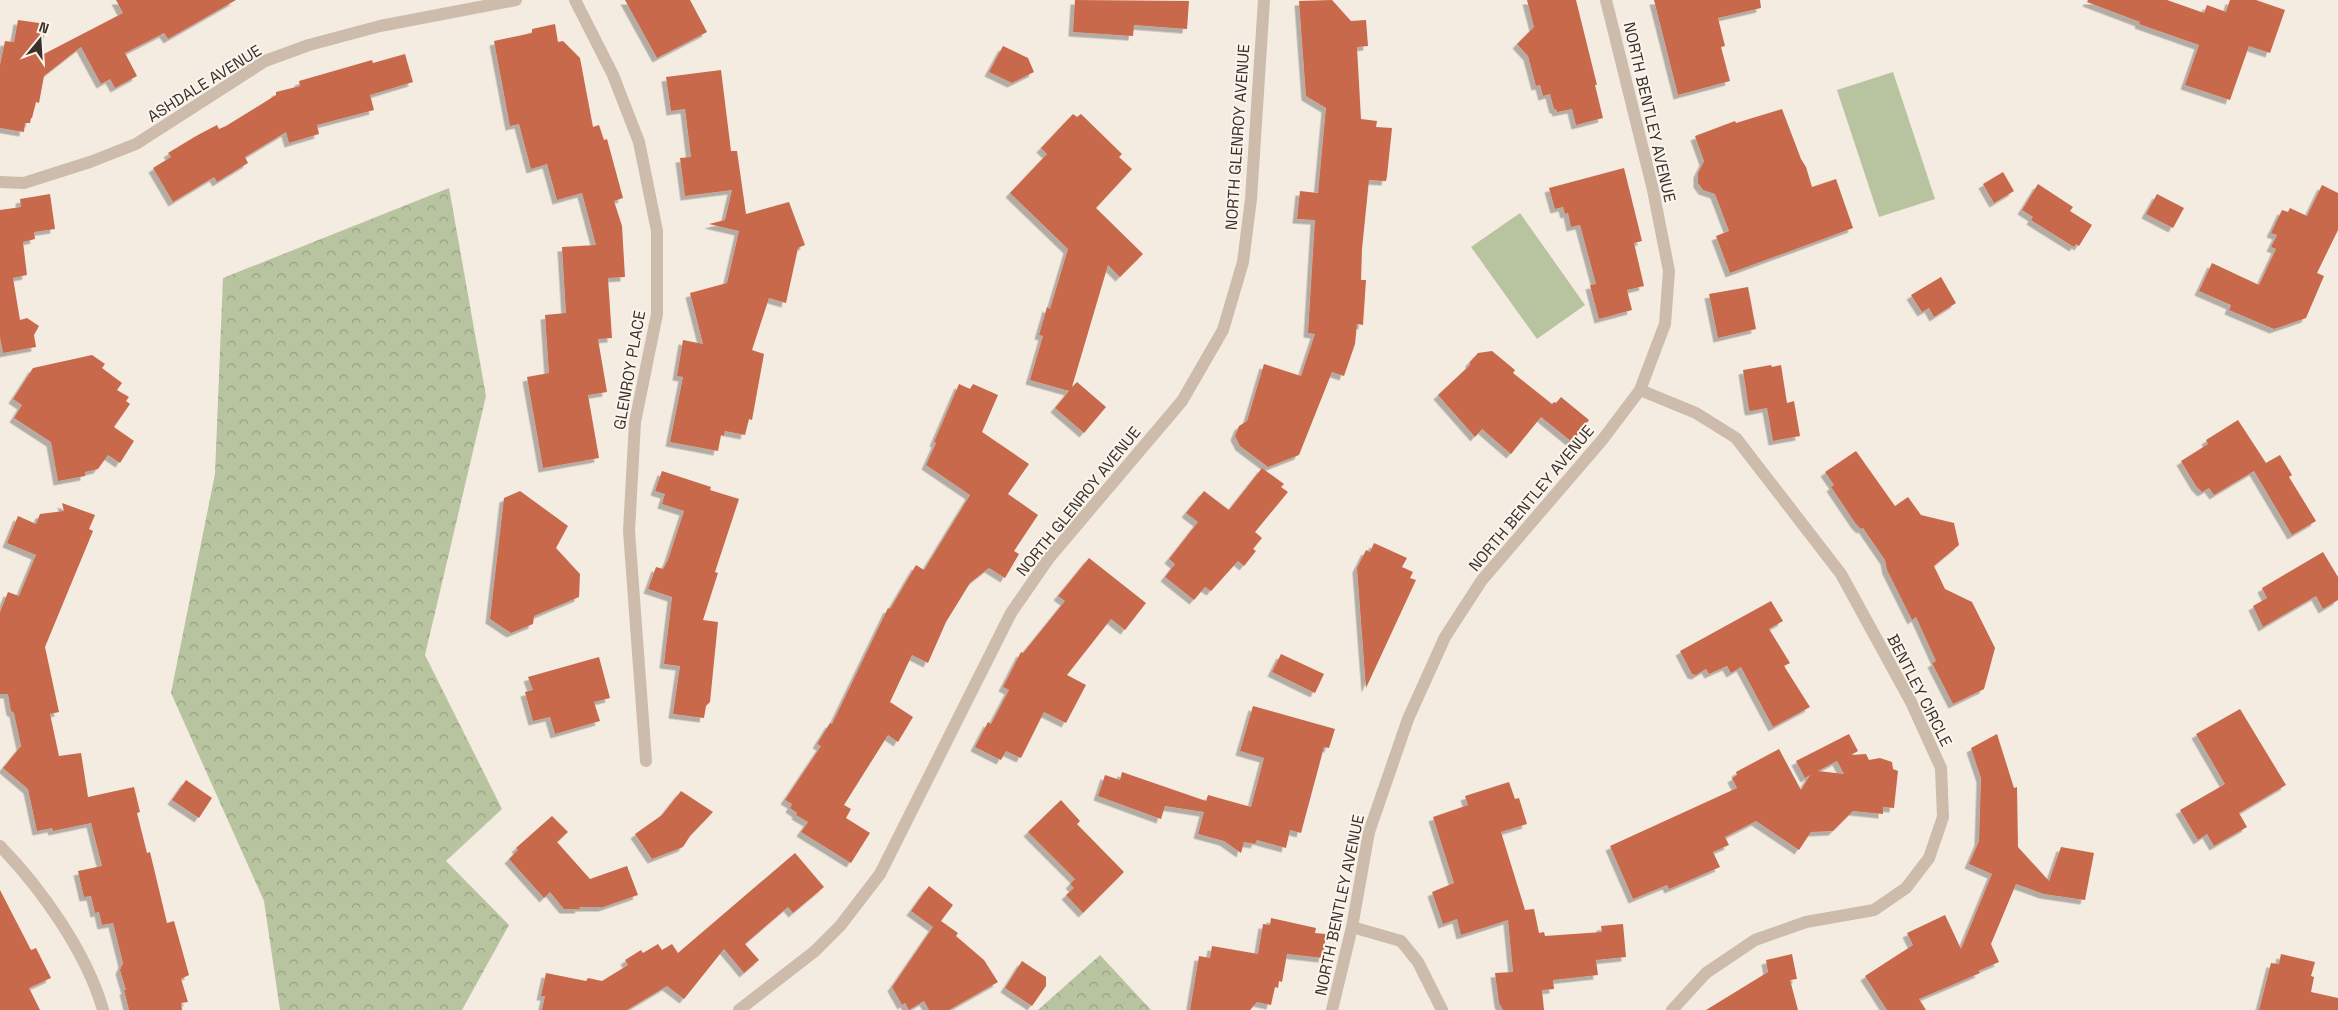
<svg xmlns="http://www.w3.org/2000/svg" width="2338" height="1010" font-family="'Space Grotesk',sans-serif">
<defs>
<pattern id="forest-crowns" width="20" height="18" patternUnits="userSpaceOnUse" patternTransform="scale(1.25)"><rect width="20" height="18" fill="#b8c4a0"/><path d="M2 6a3 3 0 1 1 6 0M12 15a3 3 0 1 1 6 0" fill="none" stroke="#97a083"/></pattern>
<filter id="shadow"><feDropShadow dx="-4.5" dy="4.5" stdDeviation="0" flood-color="#0004"/></filter>
</defs>
<rect width="100%" height="100%" fill="#f4ebe1"/>
<g fill="url(#forest-crowns)">
<path d="M449,188L486,396L425,655L502,809L446,861L509,925L462,1010H280L264,901L171,693L215,474L223,278Z"/>
<path d="M1100,955L1151,1010H1038Z"/>
</g>
<g fill="#b8c4a0">
<path d="M1893,72L1935,199L1879,217L1837,90Z"/>
<path d="M1520,213L1585,305L1537,339L1471,247Z"/>
</g>
<g fill="#c8694b" fill-rule="evenodd" filter="url(#shadow)">
<path d="M116,0H236L168,39L164,33L125,53L137,76L115,88L110,79L101,84L81,47L44,76L39,103L36,102L32,118H31L30,123H25L24,132L0,128V65L5,41L14,42L18,20L46,24L40,56L123,13Z"/>
<path d="M625,0H690L707,32L657,58Z"/>
<path d="M1075,0L1189,1L1187,29L1134,25L1133,36L1073,32Z"/>
<path d="M1332,0L1351,21L1366,20L1368,46L1357,47L1361,119L1377,121L1376,127L1392,128L1387,176L1386,181L1369,180L1362,249L1361,280H1366L1363,325L1357,324L1355,344L1344,376L1332,372L1299,455L1268,467L1240,446L1235,436L1239,426L1247,421L1264,364L1301,376L1315,334L1308,333L1315,220L1297,219L1300,191L1318,193L1326,108L1306,96L1299,1Z"/>
<path d="M1527,0H1576L1597,85H1595L1603,118L1576,125L1572,109L1557,112L1556,109H1554L1550,94L1543,96L1540,85L1536,86L1528,56L1517,44L1534,27Z"/>
<path d="M1654,0H1760L1761,8L1718,18L1725,46L1721,47L1730,81L1678,95Z"/>
<path d="M2088,0H2167L2204,13L2207,5L2226,12L2230,0H2256L2285,10L2270,53L2249,46L2230,100L2185,85L2199,45L2139,24L2140,22L2087,2Z"/>
<path d="M555,24L558,42L563,41L580,58L593,127L599,125L604,140L607,139L623,198L614,201L622,226L625,277L608,278L612,338L598,339L607,392L588,395L599,458L543,468L527,377L549,373L545,315L566,313L562,247L596,245L582,193L557,200L547,164L531,169L519,124L510,126L494,41L532,33V29Z"/>
<path d="M1003,46L1028,58L1034,72L1012,83L989,72Z"/>
<path d="M405,54L413,82L370,95L374,110L317,125L319,134L289,143L286,132L245,157L248,163L217,182L214,177L173,202L153,168L171,157L168,153L196,136L217,125L219,129L226,126L276,95V92L300,86L299,81L372,60L373,63Z"/>
<path d="M721,70L731,151H737L746,214L789,202L805,245L798,248L786,303L769,298L752,350L764,354L752,420L749,419L745,435L725,431L724,436L721,435L718,451L670,442L683,377L677,376L683,340L703,344L690,293L727,283L739,231L709,224L725,220L732,190L685,196L680,158L691,157L685,109L671,111L666,77Z"/>
<path d="M1782,109L1801,159L1806,167L1812,187L1836,179L1853,228L1730,273L1716,236L1729,231L1715,194L1703,190L1698,183V173L1704,161L1695,136L1735,121L1736,123Z"/>
<path d="M1073,114L1077,117L1081,114L1122,154L1119,157L1132,169L1096,208L1143,254L1120,277L1108,265L1072,387L1077,382L1106,407L1084,433L1055,408L1069,391L1030,380L1043,336L1039,335L1047,307L1050,309L1068,249L1010,193L1047,154L1041,148Z"/>
<path d="M1624,168L1642,241L1634,243L1644,286L1627,290L1632,310L1599,319L1590,285L1596,284L1580,225L1571,227L1568,213L1565,214L1563,207L1555,209L1549,188Z"/>
<path d="M2003,172L2014,191L1994,203L1983,184Z"/>
<path d="M2038,184L2073,207L2070,211L2092,225L2079,246L2076,244L2074,247L2031,220L2033,217L2022,210Z"/>
<path d="M2322,185L2338,193V230L2317,273L2324,276L2306,318L2274,329L2229,310L2231,305L2199,291L2212,263L2259,285L2276,249L2271,247L2277,235L2271,233L2282,210L2288,212L2290,208L2307,216Z"/>
<path d="M50,194L55,229L34,232L35,239L23,242L27,275L13,278L20,320L27,318L39,326L34,335L36,347L3,353L0,337V210L21,207L20,199Z"/>
<path d="M2157,194L2184,208L2173,228L2146,214Z"/>
<path d="M1941,277L1956,303L1934,317L1929,308L1922,312L1911,295Z"/>
<path d="M1748,287L1756,329L1718,338L1709,294Z"/>
<path d="M1492,351L1515,370L1513,373L1552,404L1554,402L1556,403L1561,397L1589,420L1572,442L1541,417L1511,454L1482,429L1475,437L1453,412L1438,395L1470,365V362L1478,353Z"/>
<path d="M92,355L105,364L102,368L122,383L117,390L129,397L126,401L130,404L114,427L134,441L120,463L108,455L98,469L85,472V476L58,481L51,442L14,418L22,405L13,399L33,368Z"/>
<path d="M1771,365L1772,367L1781,365L1787,403L1794,401L1800,436L1773,441L1767,408L1751,411L1749,410L1743,370Z"/>
<path d="M959,384L970,389L973,384L998,395L982,432L1029,464L1008,494L1038,515L1014,551L1019,554L1005,578L989,568L970,583L946,622L928,663L912,655L890,702L913,717L898,742L888,735L844,805L851,809L846,818L870,833L851,863L801,832L808,822L796,815L797,813L790,808L792,804L785,800L821,746L817,744L830,723L832,724L888,608L890,609L916,565L924,570L970,495L926,465L936,443L934,442Z"/>
<path d="M2238,420L2266,463L2264,464L2280,455L2292,475L2289,477L2316,521L2292,535L2254,471L2214,495L2209,488L2202,492L2196,486L2181,461L2208,444L2206,440Z"/>
<path d="M1856,451L1895,506L1908,497L1921,515L1954,523L1959,545L1934,566L1945,589L1972,602L1995,648L1984,689L1953,704L1932,663L1936,661L1916,617L1912,620L1887,570L1885,560L1863,528L1861,529L1856,524L1831,487L1834,485L1825,472Z"/>
<path d="M1262,468L1284,484L1281,487L1288,492L1255,532L1262,538L1253,549L1256,551L1244,566L1238,561L1211,591L1205,587L1194,600L1165,577L1175,564L1169,559L1198,522L1186,513L1204,491L1229,510Z"/>
<path d="M662,471L711,487L710,490L739,499L715,572L718,573L703,620L718,622L710,702L706,706L704,718L673,714L680,666L664,664L672,597L648,589L656,567L663,569L668,560L684,511L662,504L665,494L655,491Z"/>
<path d="M520,491L568,526L556,548L580,574L579,597L534,616L533,624L511,633L490,619L504,498Z"/>
<path d="M62,503L95,515L89,529L93,531L45,647L59,712L50,714L59,756L81,753L88,797L134,787L140,812L137,813L147,853L150,852L167,923L174,921L189,975L181,979L188,1002L181,1003L182,1010H129L124,990H126L120,970L123,963L113,923L102,925L99,912L95,913L91,896L84,897L78,871L102,866L91,823L53,831L52,828L37,831L28,789L3,768L21,746L14,713L11,711L8,694H0V612L8,592L19,596L36,555L7,543L18,516L36,524L40,514L64,511Z"/>
<path d="M1374,543L1407,558L1402,567L1413,572L1410,578L1416,580L1366,688L1357,568L1366,550L1370,552Z"/>
<path d="M2323,552L2338,577V600L2323,609L2316,596L2263,627L2253,606L2267,598L2262,588Z"/>
<path d="M1089,558L1146,603L1125,630L1111,619L1067,675L1086,685L1066,723L1044,712L1021,758L1006,751L1001,760L975,747L988,722L991,724L1009,690L1003,687L1021,652L1023,653L1065,601L1058,596Z"/>
<path d="M1771,601L1783,621L1769,629L1790,663L1784,666L1810,707L1773,727L1741,667L1731,673L1727,666L1709,674L1706,669L1696,675L1692,674L1680,651Z"/>
<path d="M1281,654L1324,674L1315,693L1272,672Z"/>
<path d="M599,657L610,698L594,702L600,721L555,734L550,717L533,721L525,692L533,690L528,677Z"/>
<path d="M1253,706L1335,729L1329,748L1324,747L1301,833L1290,830L1286,848L1257,840L1255,844L1244,842L1241,853L1224,841L1198,834L1204,812L1165,806L1161,819L1098,796L1105,775L1120,780L1122,772L1206,801L1208,795L1251,807L1264,758L1240,751Z"/>
<path d="M2240,709L2286,785L2239,813L2247,827L2214,846L2207,834L2198,840L2180,810L2225,784L2196,734Z"/>
<path d="M1849,734L1858,751L1851,755L1866,754L1869,760L1880,758L1892,762L1893,769L1898,771L1894,808L1883,807V814L1853,811L1833,831L1811,832L1799,850L1756,821L1725,837L1729,845L1713,852L1720,867L1669,889L1667,885L1633,899L1610,846L1737,788L1732,778L1737,775L1736,772L1779,749L1801,790L1810,775L1805,778L1796,761ZM1837,761L1844,774L1818,771Z"/>
<path d="M1997,734L2014,788L2017,787L2018,847L2049,881L2061,847L2094,853L2085,900L2044,894L2016,884L1991,944L1999,962L1978,971L1980,973L1919,999L1926,1010H1887L1865,976L1913,945L1907,933L1945,915L1961,949L1992,874L1969,864L1979,841L1981,778L1971,748Z"/>
<path d="M186,780L212,798L199,818L172,800Z"/>
<path d="M1509,782L1515,799L1519,798L1527,824L1501,832L1525,910L1534,909L1539,933L1544,932L1545,936L1602,932L1601,926L1623,924L1626,957L1596,960L1598,975L1553,980L1554,989L1542,990L1544,1010H1503L1499,1003L1495,973L1513,972L1508,920L1461,935L1457,919L1443,924L1432,892L1454,883L1433,817L1468,805L1465,796Z"/>
<path d="M681,791L713,812L690,836L683,847L652,859L635,834L662,815Z"/>
<path d="M1061,800L1080,821L1077,824L1124,872L1083,913L1066,895L1074,888L1070,884L1075,879L1028,832Z"/>
<path d="M552,816L568,832L557,842L590,879L627,866L638,895L603,907H579L580,909H564L550,892L544,898L509,859L518,850L516,848Z"/>
<path d="M795,853L824,887L793,913L788,907L745,944L759,960L744,973L724,949L684,999L667,986L627,1010H542L545,996H541L546,973L586,981L588,978L602,981L628,965L625,960L641,950L643,953L658,944L662,950L672,944L678,953Z"/>
<path d="M929,886L953,905L941,921L958,933L956,936L984,960L998,982L949,1010H929L924,1001L909,1010L905,1003L902,1005L892,987L933,927L911,911Z"/>
<path d="M0,890L31,950L36,948L51,978L29,988L40,1010H0Z"/>
<path d="M1271,918L1316,928L1315,933L1326,934L1323,958L1287,954L1282,982L1279,981L1278,988L1275,987L1271,1005L1257,1002L1250,1010H1190L1199,956L1210,958L1212,946L1258,954L1263,924L1270,925Z"/>
<path d="M1792,954L1797,979L1790,980L1798,1010H1706L1768,972L1766,960Z"/>
<path d="M2281,954L2315,962L2311,976L2314,977L2311,992L2338,998V1010H2259L2271,963L2279,964Z"/>
<path d="M1022,961L1046,977V986L1032,1006L1005,988Z"/>
</g>
<g fill="none" stroke-linecap="round" stroke-linejoin="round">
<g stroke="#cdbbac" stroke-width="12">
<path d="M575,0L613,75L639,142L657,231V314L635,422L629,531L646,761"/>
<path d="M0,182L24,183L90,162L136,144L265,61L309,45L380,26L516,0"/>
<path d="M1640,390L1696,413L1736,438L1841,574L1911,702L1941,768L1943,817L1929,858L1906,888L1874,910L1806,922L1755,940L1706,973L1672,1010"/>
<path d="M0,846C41,888 87,953 103,1010"/>
<path d="M1352,927L1401,941L1418,962L1442,1010"/>
<path d="M739,1010L815,951L840,926L880,874L1011,613L1049,558L1182,401L1223,330L1243,262L1251,199L1264,0"/>
<path d="M1332,1010L1352,927L1369,832L1408,719L1445,637L1482,580L1603,439L1640,390L1665,324L1669,271L1653,190L1606,0"/>
</g>
</g>
<g text-anchor="middle" stroke-width="4" stroke-linejoin="round" paint-order="stroke">
<g font-size="16" fill="#3b302b" stroke="#fbf5ee">
<text transform="translate(204 83) rotate(-32)" y="6">ASHDALE AVENUE</text>
<text transform="translate(1650 112) rotate(77)" y="6">NORTH BENTLEY AVENUE</text>
<text transform="translate(1237 137) rotate(-86)" y="6">NORTH GLENROY AVENUE</text>
<text transform="translate(629 370) rotate(-80)" y="6">GLENROY PLACE</text>
<text transform="translate(1531 498) rotate(-50)" y="6">NORTH BENTLEY AVENUE</text>
<text transform="translate(1078 501) rotate(-51)" y="6">NORTH GLENROY AVENUE</text>
<text transform="translate(1920 690) rotate(63)" y="6">BENTLEY CIRCLE</text>
<text transform="translate(1339 905) rotate(-78)" y="6">NORTH BENTLEY AVENUE</text>
</g>
</g>
<g transform="translate(40 40) rotate(18)" stroke="#fbf5ee" stroke-width="4" paint-order="stroke">
<path d="M0-4L9 19L0 12L-9 19Z" fill="#3b302b"/>
<text y="-8" font-size="14" font-weight="bold" text-anchor="middle" fill="#3b302b">N</text>
</g>
</svg>
